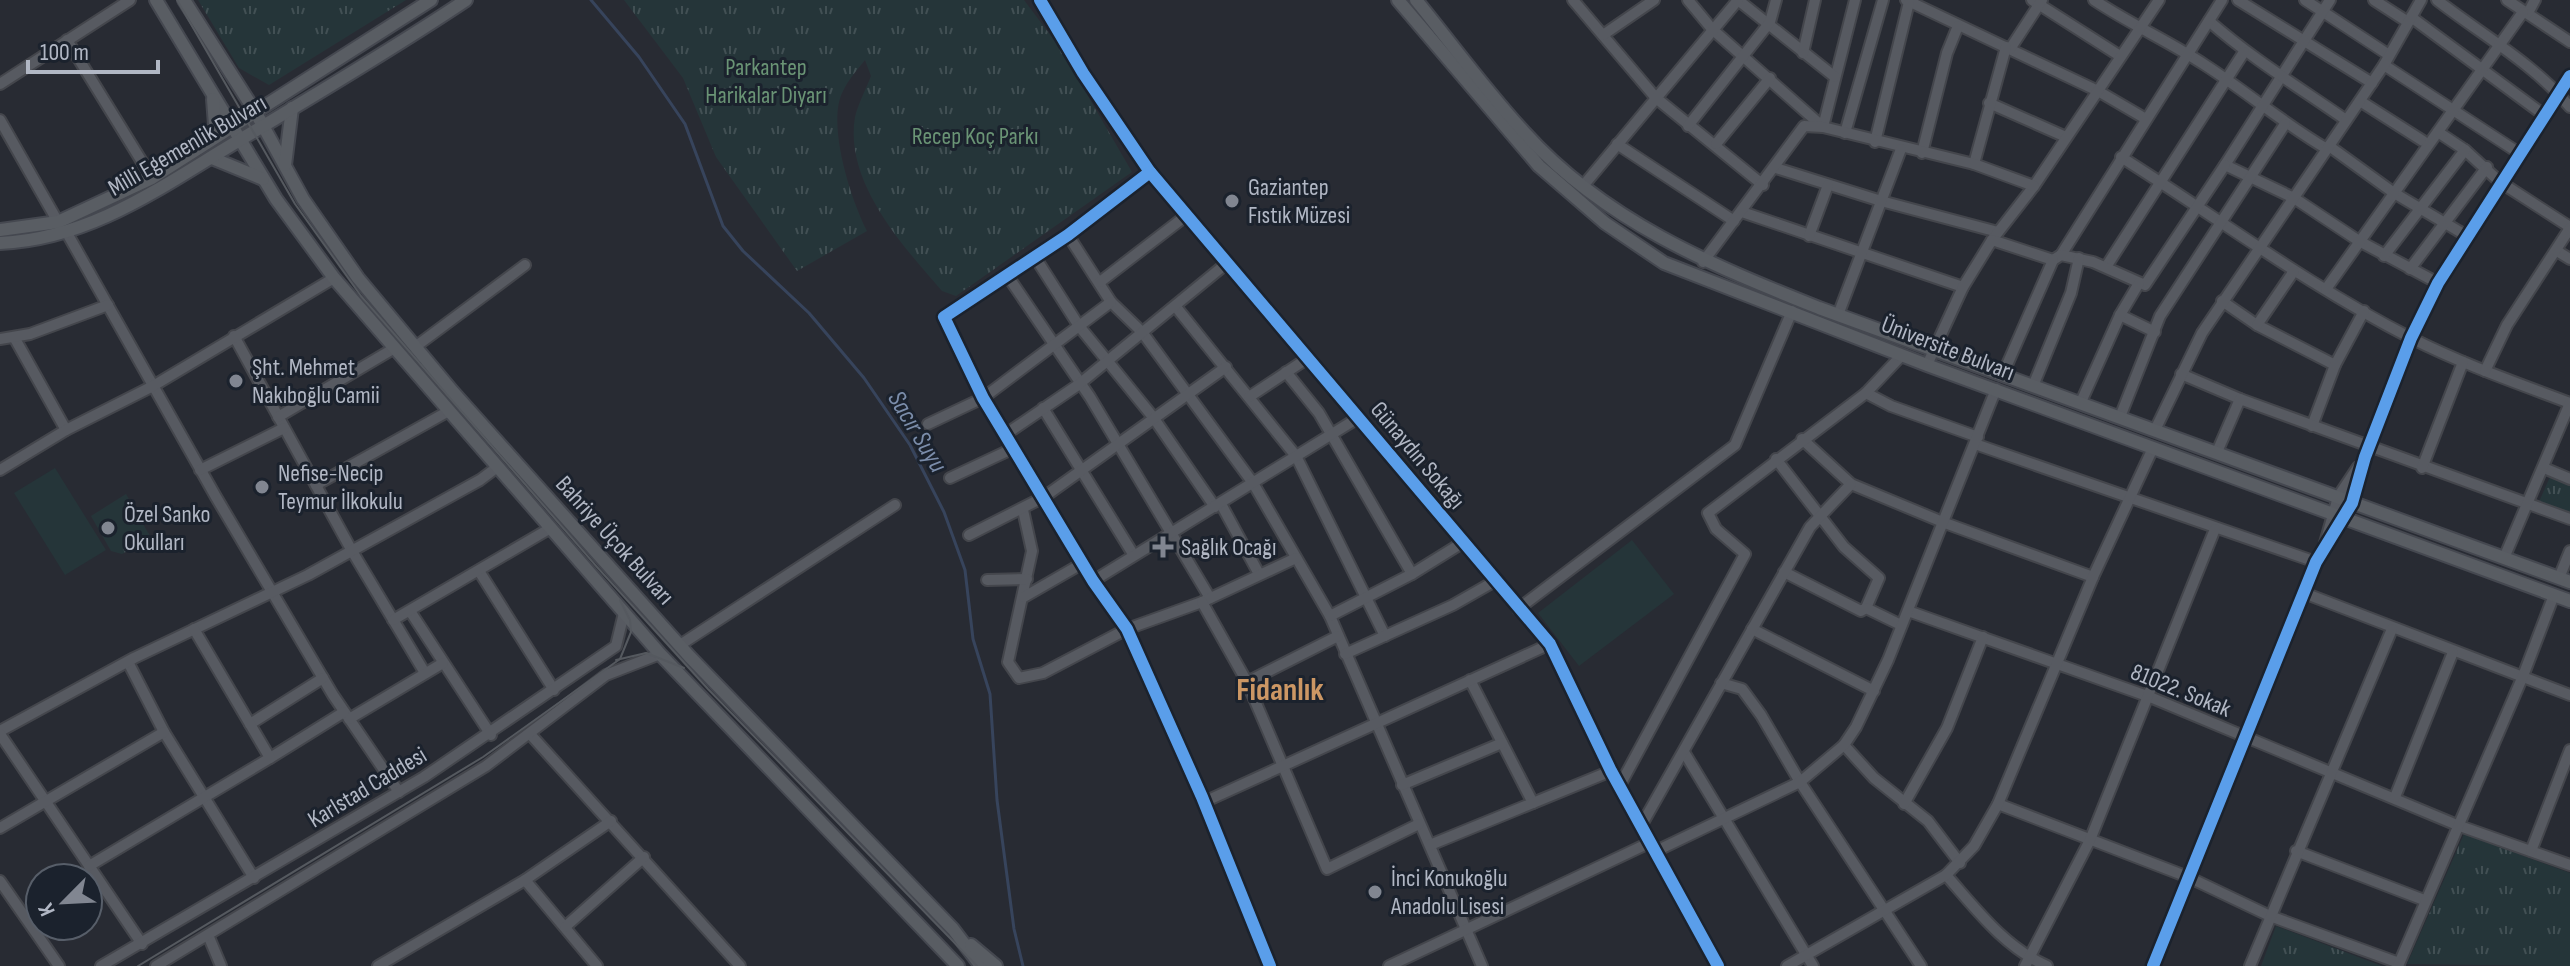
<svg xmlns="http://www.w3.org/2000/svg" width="2570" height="966" font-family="'Sofia Sans Condensed',sans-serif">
<defs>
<pattern id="grass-tufts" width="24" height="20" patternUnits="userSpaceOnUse" patternTransform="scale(2)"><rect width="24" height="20" fill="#253539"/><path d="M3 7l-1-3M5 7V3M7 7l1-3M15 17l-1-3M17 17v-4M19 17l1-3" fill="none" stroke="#425054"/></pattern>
</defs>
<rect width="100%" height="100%" fill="#282b33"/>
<g fill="url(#grass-tufts)">
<path d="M198,0H406L269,85L239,68Z"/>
<path d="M624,0H1024L1060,48L1132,172L956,296L942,291C903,246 844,182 855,117C858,104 866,89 871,76L865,60C858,69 848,80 843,91C826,123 851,200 867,231L797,271L716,157L683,78Z"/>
<path d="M2550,477L2570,486V519L2538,504Z"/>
<path d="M126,494L151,538L122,554L111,551L91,516Z"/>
<path d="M2464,834L2570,873V966L2407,964Z"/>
<path d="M2276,926L2382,966H2261Z"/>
</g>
<g fill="#253539">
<path d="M55,468L106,550L65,575L14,493Z"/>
<path d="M1632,540L1674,594L1579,666L1538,613Z"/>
</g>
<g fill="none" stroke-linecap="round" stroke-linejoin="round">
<path stroke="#37445c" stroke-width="3" d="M591,0L639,57L685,124L723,226L743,251L809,313L864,378L910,445L944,512L965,570L973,639L990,694L997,800L1014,929L1023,966"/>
<g stroke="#44464c" stroke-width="14">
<g id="minor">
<path d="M1040,0L1083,73L1150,172L1550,644L1611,771L1718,966"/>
<path d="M1573,0L1656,98L1763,185"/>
<path d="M1688,0L1712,29L1823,127L1855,0"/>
<path d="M1738,0L1835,77"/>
<path d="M1906,0L2098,91L2146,119"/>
<path d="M2032,0L2120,56"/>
<path d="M2094,0C2130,24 2170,42 2205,65C2247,92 2284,124 2327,149"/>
<path d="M2238,0L2372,83"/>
<path d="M2305,0L2389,55"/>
<path d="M2330,0L2225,165L2294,198L2359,241L2438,283"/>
<path d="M2374,0L2408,22"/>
<path d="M2437,0C2482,35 2533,63 2570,107"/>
<path d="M2507,0L2570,42"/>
<path d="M2528,13L2535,0"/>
<path d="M2411,17L2544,115"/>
<path d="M2209,21C2251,58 2300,88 2346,120"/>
<path d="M1603,35L1654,0"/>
<path d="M67,40L152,178"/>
<path d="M2010,49L2042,0"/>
<path d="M1803,53L1815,0"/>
<path d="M2384,65L2519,153"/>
<path d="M0,84L130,0"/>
<path d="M2360,101L2423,141"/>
<path d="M1989,103L2066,137"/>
<path d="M0,120L58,222"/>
<path d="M1688,126L1770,22L1776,0"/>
<path d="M2438,132L2465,150L2500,182L2570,227"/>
<path d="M1845,133L1883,0"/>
<path d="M1875,142L1909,2"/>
<path d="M1617,144L1734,221"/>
<path d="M1716,144L1770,78"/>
<path d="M2329,146L2394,193L2467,236"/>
<path d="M1922,153L1947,53L1958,26"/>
<path d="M2121,157C2218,218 2309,286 2411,338C2462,364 2517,383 2570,403"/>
<path d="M1974,164L2006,47"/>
<path d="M1776,168L1881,201L1998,232"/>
<path d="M1150,172L1068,235L944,317L983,398L1093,581L1127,629L1202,797L1270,966"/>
<path d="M1583,186L1738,0"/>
<path d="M1742,212L1963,287"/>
<path d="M67,233L216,497L333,695L399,792"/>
<path d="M1068,235L1111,302L1142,332L1253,483L1330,616L1482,966"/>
<path d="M1809,236L1828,185"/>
<path d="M1992,240L2034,186L2159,0"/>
<path d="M2557,251L2570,259"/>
<path d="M2061,255L2222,0"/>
<path d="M2384,256L2465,150"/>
<path d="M1035,257L1079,326L1153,417L1215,507"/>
<path d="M1703,262L1804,126L1823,127L1974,164L2034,186"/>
<path d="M2106,267L2244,52"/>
<path d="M2410,269L2487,167"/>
<path d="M1007,275L1090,397L1210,598"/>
<path d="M1100,282L1187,215"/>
<path d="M2326,289L2523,12"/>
<path d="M2222,301L2257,325L2335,365"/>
<path d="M1176,307L1296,456L1385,636"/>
<path d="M1838,315L1901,149"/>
<path d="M2120,315L2155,332"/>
<path d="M2257,325L2294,271"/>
<path d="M234,336L352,551L425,673"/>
<path d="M14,337L66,430"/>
<path d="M0,339L30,334L108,305"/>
<path d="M415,347L525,265"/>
<path d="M1927,365L1963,287L1992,240L2053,260L2061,255L2093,262L2145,285L2225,165"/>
<path d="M2485,371L2507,325L2570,228"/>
<path d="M1286,372L1319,413L1412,574"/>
<path d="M2003,374L2053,260"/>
<path d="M2181,374L2240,399"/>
<path d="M2033,386L2071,293L2079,258"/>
<path d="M1866,393L1891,406L1978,437"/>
<path d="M1249,397L1308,358"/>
<path d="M2081,402L2120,315L2139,283"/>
<path d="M1043,408L1133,554"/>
<path d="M278,417L393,349"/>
<path d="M2120,417L2160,316L2285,124"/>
<path d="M928,424L983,398L1111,302"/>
<path d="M2312,426L2335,365L2364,311"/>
<path d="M2155,430L2202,333L2384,65L2421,0"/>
<path d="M1006,434L1078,385L1227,263"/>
<path d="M1802,439L1851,484L1945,523L2093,577"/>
<path d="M1975,444L2316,562"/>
<path d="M2217,452L2240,399L2570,519"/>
<path d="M1776,459L1844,547L1879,578L1866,608"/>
<path d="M2422,468L2463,362"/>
<path d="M2544,468L2570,479"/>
<path d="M0,470L66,430L153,386L334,278"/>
<path d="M200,470L284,428"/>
<path d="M950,478L1014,448"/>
<path d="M316,485L447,412"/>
<path d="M1221,504L1259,574"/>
<path d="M1023,510L1032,551L1008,662L1019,678L1043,673L1127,629L1202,602L1296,558"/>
<path d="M969,535L1044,497L1226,367"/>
<path d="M2325,543L2338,497L2358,467"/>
<path d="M2504,558L2570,403"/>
<path d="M479,571L554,690"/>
<path d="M1784,572L1861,611L1866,608L1901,625"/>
<path d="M2559,578L2570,551"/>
<path d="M987,580L1027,579"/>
<path d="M1093,581L1358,418"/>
<path d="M2304,593L2570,695"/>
<path d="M1024,597L1083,563"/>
<path d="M1202,602L1247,682L1327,869L1419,824"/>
<path d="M1518,609L1735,445L1792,311"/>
<path d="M410,611L491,735"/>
<path d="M1908,611L2150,697L2457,825L2570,865"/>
<path d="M1330,616L1412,574L1462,543"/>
<path d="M393,620L549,529"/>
<path d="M1752,629L1874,691"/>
<path d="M680,645L895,505"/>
<path d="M1345,654L1453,605L1495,581"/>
<path d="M128,662L164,732L254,878"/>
<path d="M1470,680L1533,803"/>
<path d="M1247,682L1338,636"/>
<path d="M1721,683L1742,689L1761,715L1800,782L1921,966"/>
<path d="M349,719L443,663"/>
<path d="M250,724L323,678"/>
<path d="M0,731L134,658L308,575L480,480L496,468"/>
<path d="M0,734L142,944"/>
<path d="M530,734L740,966"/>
<path d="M1844,745L1874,778L1928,821L1960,863"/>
<path d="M1684,752L1813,966"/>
<path d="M270,758L344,712"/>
<path d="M1402,785L1502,743"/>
<path d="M1619,787L1745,554L1716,529L1708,513L1866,393L1901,356"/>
<path d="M2395,797L2453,652"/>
<path d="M1204,802L1550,644"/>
<path d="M1904,804L1947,728L1983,637"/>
<path d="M1998,804L2188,877L2270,916L2399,963"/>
<path d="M1641,826L1810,527L1851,484"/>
<path d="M0,828L164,732"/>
<path d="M1430,845L1611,771"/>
<path d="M2296,851L2424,900"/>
<path d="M2531,851L2570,750"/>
<path d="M1654,852L1800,782L1844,745L1856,727L1888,660L1996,389"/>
<path d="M89,866L270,758L194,629"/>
<path d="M1946,875C1976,909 2004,947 2047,966"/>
<path d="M525,880L597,966"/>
<path d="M0,881L59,966"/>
<path d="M565,927L644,857"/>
<path d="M208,935L221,966"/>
<path d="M101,966L424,777L616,646L624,613"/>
<path d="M156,966L486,766L606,675L660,654"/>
<path d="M378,966L525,880L611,821"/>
<path d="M1389,966L1649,843"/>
<path d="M1787,966L1946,875L1974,846L1998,804L2093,577L2153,448"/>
<path d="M2025,966L2090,840L2215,529"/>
<path d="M2153,966L2316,562L2352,503L2365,457L2411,338L2438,283L2570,76"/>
<path d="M2250,966L2392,629"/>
<path d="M2398,966L2523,676L2554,595"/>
</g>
</g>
<g stroke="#454850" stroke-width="16">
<g id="major">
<path d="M156,0L276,199L334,278L660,654L958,966"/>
<path d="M184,0L256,113L303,199L358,278L453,392L690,657L953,929L981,966"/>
<path d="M1398,0L1539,166L1605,223L1664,263L1927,365L2570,601"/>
<path d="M1416,0C1452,44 1486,91 1524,132C1604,221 1711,265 1819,308L2570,582"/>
<path d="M206,142L215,125L213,99"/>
<path d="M212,158L263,179"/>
<path d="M285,165L292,108"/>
<path d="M0,230L58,222L152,178L431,0"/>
<path d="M0,243C93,239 165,184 243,138C318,93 393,49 466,0"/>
<path d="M971,945L996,966"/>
</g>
</g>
<use href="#minor" stroke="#575a61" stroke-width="10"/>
<use href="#major" stroke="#595d63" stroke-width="12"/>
<g stroke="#55595f" stroke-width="2">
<path d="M177,0L295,204L361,296L597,567L708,689L977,966"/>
<path d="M616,660L646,653L684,668"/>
<path d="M138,966L483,757L620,659L631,632L630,620L620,600"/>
</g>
<g stroke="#1b222d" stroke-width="17">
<g id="cycleway">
<path d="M1040,0L1083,73L1150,172L1550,644L1611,771L1718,966"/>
<path d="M1150,172L1068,235L944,317L983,398L1093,581L1127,629L1202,797L1270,966"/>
<path d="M2153,966L2316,562L2352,503L2365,457L2411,338L2438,283L2570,76"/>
</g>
</g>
<use href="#cycleway" stroke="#5a9eea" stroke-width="12"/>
</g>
<g fill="#818691" stroke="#1b222d" stroke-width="3">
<circle cx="1232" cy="201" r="8"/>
<circle cx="236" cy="381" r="8"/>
<circle cx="262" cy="487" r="8"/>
<circle cx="108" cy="528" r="8"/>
<path d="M1159 535h8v8h8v8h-8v8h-8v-8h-8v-8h8z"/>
<circle cx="1375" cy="892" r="8"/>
</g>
<g text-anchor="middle" stroke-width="6" stroke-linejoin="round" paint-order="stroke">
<g font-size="24" fill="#6a9475" stroke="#1b222d">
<text x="766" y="75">Parkantep<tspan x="766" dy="28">Harikalar Diyarı</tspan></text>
<text x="975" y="144">Recep Koç Parkı</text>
</g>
<g font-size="24" fill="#b1b7c4" stroke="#1b222d">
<text transform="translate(187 145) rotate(-30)" y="8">Milli Egemenlik Bulvarı</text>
<text transform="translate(1948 348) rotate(21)" y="8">Üniversite Bulvarı</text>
<text transform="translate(1418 455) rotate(50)" y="8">Günaydın Sokağı</text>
<text transform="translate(615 540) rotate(48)" y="8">Bahriye Üçok Bulvarı</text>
<text transform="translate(2181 690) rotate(22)" y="8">81022. Sokak</text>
<text transform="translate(367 787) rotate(-31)" y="8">Karlstad Caddesi</text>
</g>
<g font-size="24" fill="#b1b7c4" stroke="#1b222d" text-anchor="start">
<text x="1248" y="195">Gaziantep<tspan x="1248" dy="28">Fıstık Müzesi</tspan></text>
<text x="252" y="375">Şht. Mehmet<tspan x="252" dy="28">Nakıboğlu Camii</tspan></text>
<text x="278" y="481">Nefise-Necip<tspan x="278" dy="28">Teymur İlkokulu</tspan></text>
<text x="124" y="522">Özel Sanko<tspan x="124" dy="28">Okulları</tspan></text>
<text x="1181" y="555">Sağlık Ocağı</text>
<text x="1391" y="886">İnci Konukoğlu<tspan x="1391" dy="28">Anadolu Lisesi</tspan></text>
</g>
<g font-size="26" font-style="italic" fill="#7b8daa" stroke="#1b222d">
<text transform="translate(918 431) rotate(59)" y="9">Sacır Suyu</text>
</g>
<g font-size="32" font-weight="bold" fill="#cc9764" stroke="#1b222d">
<text x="1280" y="700">Fidanlık</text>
</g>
</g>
<g transform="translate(64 902) rotate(246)"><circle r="38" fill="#1b222d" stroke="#575e69" stroke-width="2"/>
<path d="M0-6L14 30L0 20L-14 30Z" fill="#818691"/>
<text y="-12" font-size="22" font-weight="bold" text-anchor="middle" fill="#b1b7c4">K</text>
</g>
<path d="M28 60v12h130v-12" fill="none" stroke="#b1b7c4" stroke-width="4"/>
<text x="40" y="60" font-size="24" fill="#b1b7c4" stroke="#1b222d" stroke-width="6" paint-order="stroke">100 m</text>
</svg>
